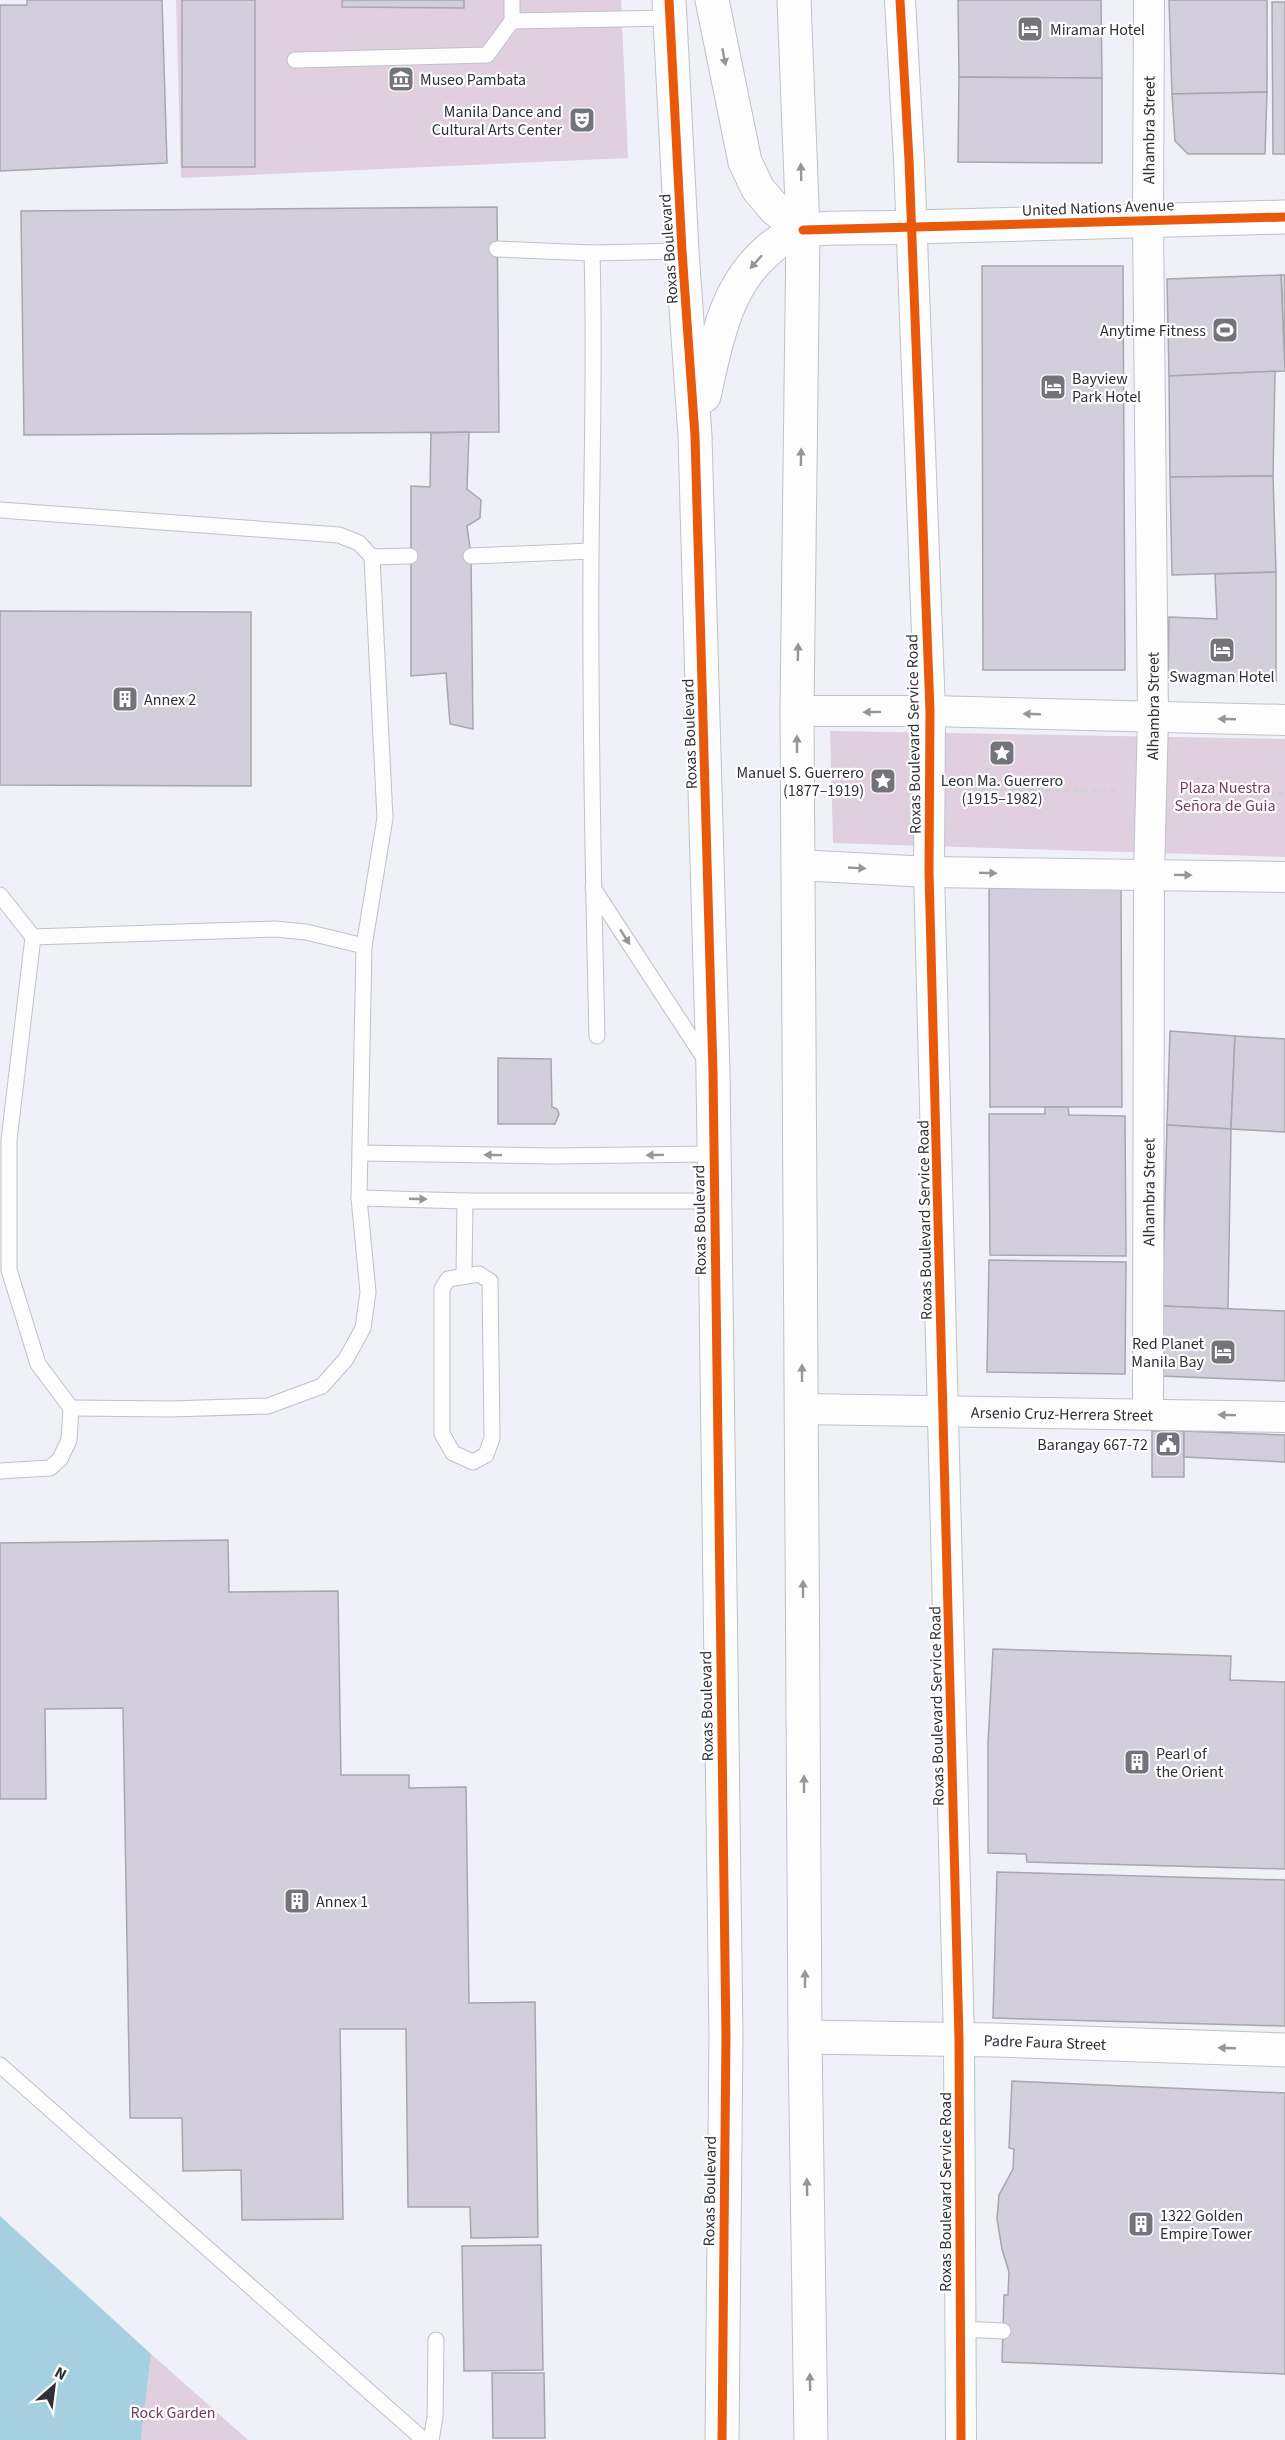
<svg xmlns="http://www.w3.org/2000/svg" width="1285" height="2440" font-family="'Source Sans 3',sans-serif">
<rect width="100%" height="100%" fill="#eff0f8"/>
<g fill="#e0cfde">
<path d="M176,0H621L628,158L181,178Z"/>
<path d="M830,731L1285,739V857L833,843Z"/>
<path d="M151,2354L248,2440H141Z"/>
</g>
<path fill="#a6d0e0" d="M0,2216L151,2354L141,2440H0Z"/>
<g fill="#d3cedb" stroke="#a6a6ac" stroke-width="1.5">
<path d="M27,0H162L167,163L0,171V5H27Z"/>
<rect x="182" y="0" width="73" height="167"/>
<path d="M342,0H464V8L342,7Z"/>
<path d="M958,0H1101L1102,78L959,77Z"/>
<path d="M1169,0H1267V92L1172,94Z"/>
<path d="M1272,2H1285V154H1273Z"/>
<path d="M959,77L1102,78V163L958,162Z"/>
<path d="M1267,92L1265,154H1188L1175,141L1172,94Z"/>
<path d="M497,207L499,432L24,435L21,211Z"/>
<path d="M982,266H1123L1125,670H983Z"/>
<path d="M1281,275H1285V370Z"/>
<path d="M1281,275L1285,371L1169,376L1167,279Z"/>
<path d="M1275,371L1273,476L1170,477L1169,376Z"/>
<path d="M469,432L467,489L481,500L480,518L467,526L471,556L473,729L450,724L446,673L411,676V486L430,487L431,433Z"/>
<path d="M1273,476L1276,572L1172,575L1170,477Z"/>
<path d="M1276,572V682L1168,681L1169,617L1217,619L1215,574Z"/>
<path d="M0,611L251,612V786L0,785Z"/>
<path d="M989,888H1121L1122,1107H990Z"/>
<path d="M1170,1031L1235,1036L1231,1129L1167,1125Z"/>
<path d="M1235,1036L1285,1039V1132L1231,1129Z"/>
<path d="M498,1058L551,1059L552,1107L557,1109L559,1114L555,1124H498Z"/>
<path d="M1045,1107H1068L1069,1115L1125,1116L1126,1256L990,1255L989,1114H1045Z"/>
<path d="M1167,1125L1231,1129L1228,1309L1162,1306Z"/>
<path d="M989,1260L1126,1262L1125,1374L987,1372Z"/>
<path d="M1162,1306L1285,1311V1381L1160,1376Z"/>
<rect x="1152" y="1431" width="32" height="46"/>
<path d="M1184,1431L1285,1435V1462L1184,1457Z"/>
<path d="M228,1540L229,1592L338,1591L341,1775H409V1788L466,1787L469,2003L535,2002L538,2237L471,2238L470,2207H408L406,2029H340L343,2219L242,2220L241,2170L183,2171L182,2118H130L123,1708L45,1709L46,1799H0V1543Z"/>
<path d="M993,1649L1231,1656L1230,1680L1285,1682V1869L1027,1862L1026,1854L988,1853V1744Z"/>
<path d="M997,1872L1285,1880V2026L993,2018Z"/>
<path d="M1012,2081L1285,2093V2374L1002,2362L1004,2295H1008L1009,2272L1002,2249L997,2219L999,2195L1013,2169L1014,2149L1009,2148Z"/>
<path d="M541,2245L543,2370L464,2371L462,2246Z"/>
<path d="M492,2373H544L545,2438H493Z"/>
</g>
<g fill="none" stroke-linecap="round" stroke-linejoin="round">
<g stroke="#c0c1c8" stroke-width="17">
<g id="lane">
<path d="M512,0V21L670,18"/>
<path d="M295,60L487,55L512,21"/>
<path d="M497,249L592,253"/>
<path d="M0,510L339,535L359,543L372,557L385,818L364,946"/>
<path d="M471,556L591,551"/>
<path d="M372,557L410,556"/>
<path d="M593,888L706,1061"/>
<path d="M0,895L33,937L9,1140V1270L38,1364L71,1408L69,1440L60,1459L50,1468L0,1471"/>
<path d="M33,937L275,929L306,932L364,946L359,1198L368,1292L363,1328L346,1359L322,1386L268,1406L171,1409L71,1408"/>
<path d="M597,1036C593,875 590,713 591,552C592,452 595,353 592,253L682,251"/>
<path d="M360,1153L552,1156L713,1154"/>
<path d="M359,1198L465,1201H714"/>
<path d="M479,1274L490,1281L492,1438L486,1455L473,1462L453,1453L442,1434V1289L448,1279Z"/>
<path d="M464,1276L465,1201"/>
<path d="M0,2065L424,2440"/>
<path d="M961,2329L1003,2331"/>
<path d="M431,2440L435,2417L436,2340"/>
</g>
</g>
<g stroke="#c0c1c8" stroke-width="32">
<g id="street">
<path d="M900,0L909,160L930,711L929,872L959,2039L961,2440"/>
<path d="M797,711H930L1285,720"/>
<path d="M798,865L929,872L1285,877"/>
<path id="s1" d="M802,1409L1285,1417"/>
<path id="s2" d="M1148,1414L1149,875L1153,717L1148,221L1149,0"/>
</g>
</g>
<g stroke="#c0c1c8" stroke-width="35">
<g id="secondary">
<path d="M911,227L1285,217"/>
<path id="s3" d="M805,2037L994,2040L1285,2050"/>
</g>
</g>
<g stroke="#c0c1c8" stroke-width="35">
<g id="highway">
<path d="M669,0L682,251L695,436L713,1072L726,2036L722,2440"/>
<path d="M712,0L745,162L758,189L775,209L803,230"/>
<path d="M794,0L803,230L797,711L805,2037L811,2440"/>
<path d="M704,396C716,344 724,289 766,252C777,242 790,232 806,230C840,226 876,229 911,227"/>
</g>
</g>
<g stroke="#d2d2d4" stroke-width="4" stroke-dasharray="6 3" stroke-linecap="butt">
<path d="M833,788H894"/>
<path d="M965,789L1116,791"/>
<path d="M1187,793L1285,794"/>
</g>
<use href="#lane" stroke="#fdfdfe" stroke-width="15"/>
<use href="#street" stroke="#fdfdfe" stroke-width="30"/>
<use href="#secondary" stroke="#fdfdfe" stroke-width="33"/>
<use href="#highway" stroke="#fdfdfe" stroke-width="33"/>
<g stroke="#fff" stroke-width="13">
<g id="cycleway">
<path d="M669,0L682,251L695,436L713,1072L726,2036L722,2440"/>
<path d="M900,0L909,160L930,711L929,872L959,2039L961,2440"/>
<path d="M803,230L1285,217"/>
</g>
</g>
<use href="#cycleway" stroke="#e8590c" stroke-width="9"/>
</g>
<defs><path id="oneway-solid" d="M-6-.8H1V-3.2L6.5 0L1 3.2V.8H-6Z" transform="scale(1.5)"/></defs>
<g fill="#96969a">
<use href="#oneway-solid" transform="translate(724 57) rotate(79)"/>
<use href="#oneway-solid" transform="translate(801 172) rotate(-92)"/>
<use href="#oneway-solid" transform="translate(756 262) rotate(132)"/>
<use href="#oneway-solid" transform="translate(801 457) rotate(-89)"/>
<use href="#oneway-solid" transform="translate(798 652) rotate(-89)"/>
<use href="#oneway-solid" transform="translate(872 712) rotate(179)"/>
<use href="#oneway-solid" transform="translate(1032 714) rotate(-178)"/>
<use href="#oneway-solid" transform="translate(1227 719) rotate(-178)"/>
<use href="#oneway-solid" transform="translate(797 744) rotate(-90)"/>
<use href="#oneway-solid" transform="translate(857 868) rotate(3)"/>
<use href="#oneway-solid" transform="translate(988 873) rotate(1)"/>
<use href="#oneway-solid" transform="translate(1183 875) rotate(1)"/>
<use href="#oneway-solid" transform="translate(625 937) rotate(57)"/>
<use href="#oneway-solid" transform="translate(493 1155) rotate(-179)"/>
<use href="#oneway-solid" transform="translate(655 1155) rotate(179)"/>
<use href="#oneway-solid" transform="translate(418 1199) rotate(2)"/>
<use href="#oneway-solid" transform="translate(802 1373) rotate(-90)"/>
<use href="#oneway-solid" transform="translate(1227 1415) rotate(-179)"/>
<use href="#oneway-solid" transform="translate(803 1589) rotate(-90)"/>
<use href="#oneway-solid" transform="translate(804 1784) rotate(-90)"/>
<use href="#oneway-solid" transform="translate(805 1979) rotate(-90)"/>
<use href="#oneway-solid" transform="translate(1227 2048) rotate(-178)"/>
<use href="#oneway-solid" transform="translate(807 2187) rotate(-91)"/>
<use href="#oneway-solid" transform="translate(810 2382) rotate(-91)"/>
</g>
<defs>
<g id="hotel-square" transform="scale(1.35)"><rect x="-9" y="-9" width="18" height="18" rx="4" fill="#72737b" stroke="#fff"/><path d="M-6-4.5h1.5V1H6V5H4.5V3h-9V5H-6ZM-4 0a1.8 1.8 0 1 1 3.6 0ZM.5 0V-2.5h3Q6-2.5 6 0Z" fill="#fff"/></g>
<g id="museum-square" transform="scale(1.35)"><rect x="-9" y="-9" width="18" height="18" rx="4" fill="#72737b" stroke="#fff"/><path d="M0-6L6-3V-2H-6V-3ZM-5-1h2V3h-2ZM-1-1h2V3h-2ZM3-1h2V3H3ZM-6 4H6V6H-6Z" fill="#fff"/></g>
<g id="theatre-square" transform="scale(1.35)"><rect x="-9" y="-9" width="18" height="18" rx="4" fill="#72737b" stroke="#fff"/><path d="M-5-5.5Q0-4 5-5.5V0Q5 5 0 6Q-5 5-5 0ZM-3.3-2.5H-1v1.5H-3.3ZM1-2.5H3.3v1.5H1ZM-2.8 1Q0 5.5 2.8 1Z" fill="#fff"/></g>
<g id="stadium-square" transform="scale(1.35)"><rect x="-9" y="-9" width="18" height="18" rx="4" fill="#72737b" stroke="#fff"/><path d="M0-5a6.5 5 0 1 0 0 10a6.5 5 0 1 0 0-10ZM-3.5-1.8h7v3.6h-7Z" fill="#fff"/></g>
<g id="building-square" transform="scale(1.35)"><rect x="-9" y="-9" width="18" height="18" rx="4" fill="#72737b" stroke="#fff"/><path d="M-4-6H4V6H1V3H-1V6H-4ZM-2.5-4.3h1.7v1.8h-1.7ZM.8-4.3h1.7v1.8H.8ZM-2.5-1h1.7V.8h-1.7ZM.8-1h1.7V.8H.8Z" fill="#fff"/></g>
<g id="sight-square" transform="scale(1.35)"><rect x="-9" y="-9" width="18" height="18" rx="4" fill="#72737b" stroke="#fff"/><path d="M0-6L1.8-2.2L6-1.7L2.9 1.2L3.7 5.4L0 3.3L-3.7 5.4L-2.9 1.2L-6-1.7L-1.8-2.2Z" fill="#fff"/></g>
<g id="civic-square" transform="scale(1.35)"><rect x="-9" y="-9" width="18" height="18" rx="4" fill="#72737b" stroke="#fff"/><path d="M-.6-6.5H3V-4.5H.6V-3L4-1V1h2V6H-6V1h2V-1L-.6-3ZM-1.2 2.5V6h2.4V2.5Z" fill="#fff"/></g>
</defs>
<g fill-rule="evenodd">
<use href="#hotel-square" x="1030" y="29"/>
<use href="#museum-square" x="401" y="79"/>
<use href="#theatre-square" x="582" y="120"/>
<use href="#stadium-square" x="1225" y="330"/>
<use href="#hotel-square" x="1053" y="387"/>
<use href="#hotel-square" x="1222" y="650"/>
<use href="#building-square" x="125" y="699"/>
<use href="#sight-square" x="1002" y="753"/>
<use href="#sight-square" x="883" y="781"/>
<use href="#hotel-square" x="1223" y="1352"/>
<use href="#civic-square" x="1168" y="1444"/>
<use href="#building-square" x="1137" y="1762"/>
<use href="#building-square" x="297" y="1901"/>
<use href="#building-square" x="1141" y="2224"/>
</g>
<g text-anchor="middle" stroke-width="4.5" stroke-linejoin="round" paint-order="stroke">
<g font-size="16" fill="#2f3037" stroke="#fff" text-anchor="start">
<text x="1050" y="35">Miramar Hotel</text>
<text x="420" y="85">Museo Pambata</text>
<text x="562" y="117" text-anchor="end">Manila Dance and<tspan x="562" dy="18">Cultural Arts Center</tspan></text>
<text x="1206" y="336" text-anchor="end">Anytime Fitness</text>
<text x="1072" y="384">Bayview<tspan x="1072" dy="18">Park Hotel</tspan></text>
<text x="1222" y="682" text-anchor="middle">Swagman Hotel</text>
<text x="144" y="705">Annex 2</text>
<text x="864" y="778" text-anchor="end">Manuel S. Guerrero<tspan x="864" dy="18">(1877–1919)</tspan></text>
<text x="1002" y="786" text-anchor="middle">Leon Ma. Guerrero<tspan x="1002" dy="18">(1915–1982)</tspan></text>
<text x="1204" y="1349" text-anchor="end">Red Planet<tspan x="1204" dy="18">Manila Bay</tspan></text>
<text x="1148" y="1450" text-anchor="end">Barangay 667-72</text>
<text x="1156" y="1759">Pearl of<tspan x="1156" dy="18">the Orient</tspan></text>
<text x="316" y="1907">Annex 1</text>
<text x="1160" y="2221">1322 Golden<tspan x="1160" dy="18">Empire Tower</tspan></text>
</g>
<g font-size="16" fill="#2f3037" stroke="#fff">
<text dy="6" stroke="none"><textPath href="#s2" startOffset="1284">Alhambra Street</textPath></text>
<text transform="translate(1098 207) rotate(-2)" y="6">United Nations Avenue</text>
<text transform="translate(668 249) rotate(-94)" y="6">Roxas Boulevard</text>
<text dy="6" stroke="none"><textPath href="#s2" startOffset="708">Alhambra Street</textPath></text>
<text transform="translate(689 734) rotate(-92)" y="6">Roxas Boulevard</text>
<text transform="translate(913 734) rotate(-91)" y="6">Roxas Boulevard Service Road</text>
<text dy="6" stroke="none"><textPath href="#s2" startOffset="222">Alhambra Street</textPath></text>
<text transform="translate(699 1220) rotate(-91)" y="6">Roxas Boulevard</text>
<text transform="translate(924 1220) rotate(-91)" y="6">Roxas Boulevard Service Road</text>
<text dy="6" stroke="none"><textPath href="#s1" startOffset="260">Arsenio Cruz-Herrera Street</textPath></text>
<text transform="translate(706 1706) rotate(-91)" y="6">Roxas Boulevard</text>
<text transform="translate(936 1706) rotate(-91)" y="6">Roxas Boulevard Service Road</text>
<text dy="6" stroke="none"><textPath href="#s3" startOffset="240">Padre Faura Street</textPath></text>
<text transform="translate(709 2191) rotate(-89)" y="6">Roxas Boulevard</text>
<text transform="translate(945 2192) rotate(-90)" y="6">Roxas Boulevard Service Road</text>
</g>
<g font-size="16" fill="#743a62" stroke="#fff">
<text x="1225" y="793">Plaza Nuestra<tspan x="1225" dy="18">Señora de Guia</tspan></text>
<text x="173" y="2418">Rock Garden</text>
</g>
</g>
<g transform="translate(54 2386) rotate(28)" stroke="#ffffff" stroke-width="4.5" paint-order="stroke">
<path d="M0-4.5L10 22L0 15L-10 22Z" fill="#2f3037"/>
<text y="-9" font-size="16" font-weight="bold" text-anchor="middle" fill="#2f3037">N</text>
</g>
</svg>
